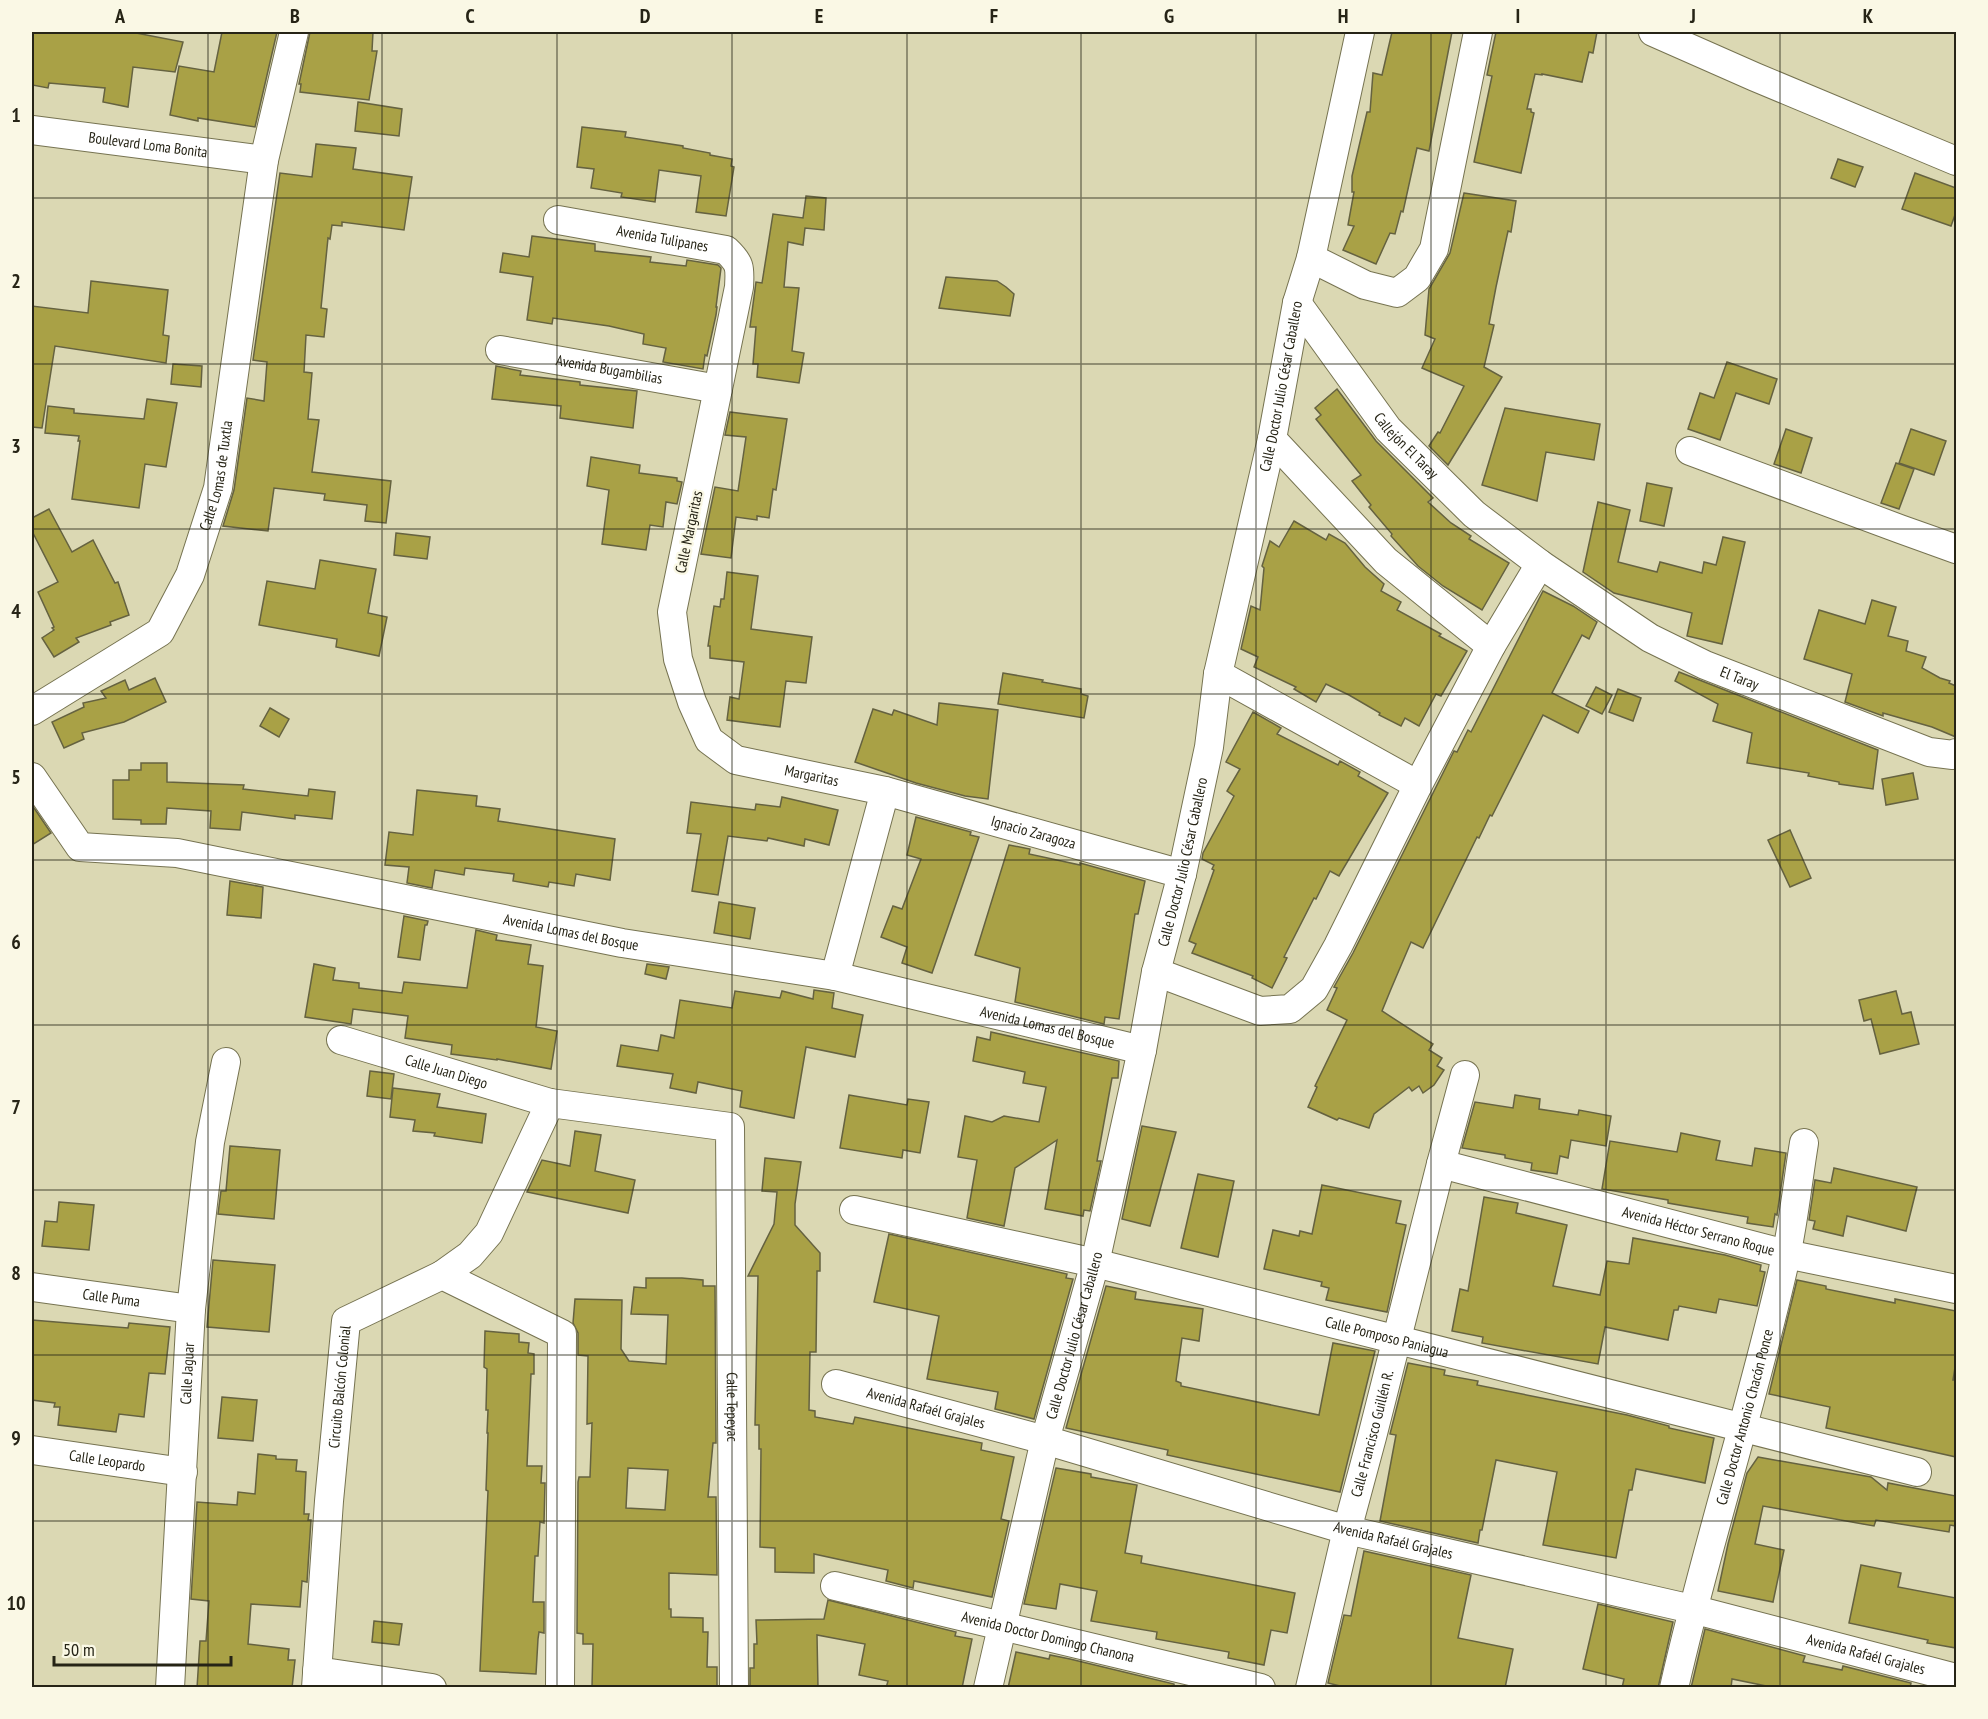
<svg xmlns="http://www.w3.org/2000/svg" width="1988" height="1719" font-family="'PT Sans Narrow',sans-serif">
<rect width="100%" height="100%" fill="#dbd8b3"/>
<g fill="#a9a146" stroke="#656240" stroke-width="1.5" fill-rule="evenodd">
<path d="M32,32H131L183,42L175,72L133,67L128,107L103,102L105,88L49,83L48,88L32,85Z"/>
<path d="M222,32H277L255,127L198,118V121L170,115L179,66L214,72Z"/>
<path d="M310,32H373L372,51H377L369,100L300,92L301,84H299Z"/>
<path d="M1392,32H1452L1429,151L1417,148L1403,212L1401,211L1395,234L1390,233L1376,264L1343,250L1354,226L1348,225L1354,192H1352V176L1367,112H1370L1373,73L1382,75Z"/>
<path d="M1496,32H1597L1593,53L1589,52L1582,82L1542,74V75L1535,74L1527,109H1531V112L1534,113L1521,173L1474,162L1492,76L1487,75Z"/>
<path d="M358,102L402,109L399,136L355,131Z"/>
<path d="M582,127L626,132L625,137L683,146V148L710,153V155L732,159L731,166L734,167L726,216L696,212L701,176L659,170L655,202L621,197L622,193L591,188L594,169L577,167Z"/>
<path d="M316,144L356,148L353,169L412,177L404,230L342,222V226L332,225L330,239L328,238L321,308L327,309L324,337L306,335L304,372L312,373L308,419L319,420L312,472L391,481L386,523L365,521L367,505L324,500L325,494L274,488L268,531L223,526L234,490L247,398L264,401L267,362L253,360L280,173L312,177Z"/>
<path d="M1838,159L1863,167L1855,187L1831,178Z"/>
<path d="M1915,173L1956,188V212L1951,226L1902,209Z"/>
<path d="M1464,193L1516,201L1511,232L1508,231L1496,287L1489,324L1494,325L1484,367L1502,377L1448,465L1429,446L1438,432L1440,433L1464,386L1422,368L1435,339L1425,335L1429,289L1450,253Z"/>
<path d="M806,196L826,198L824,230L805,228L803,245L788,242L784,287L799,288L792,351L804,353L799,383L757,377L758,364H753L756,327H750L756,282L762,283L773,214L803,218Z"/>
<path d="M532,236L595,244V251L651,257L650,262L686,266L687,260L718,265L721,268L716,307H717L716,315L707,356L705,355L703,369L663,362L666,348L643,344L644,334L609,326L553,318L552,324L527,320L533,277L500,272L503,253L529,257Z"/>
<path d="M946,277L997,281L1006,287L1014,294L1010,316L939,308Z"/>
<path d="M91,281L168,290L163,335L169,336L166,363L55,346L42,428L32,427V306L88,313Z"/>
<path d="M1727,362L1777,379L1769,404L1736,393L1720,440L1688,429L1700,393L1714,398Z"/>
<path d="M173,364L202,366L201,387L171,384Z"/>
<path d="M496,366L521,371L520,375L580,382V385L637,391L633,428L560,418L561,406L492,399Z"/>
<path d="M1337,389L1376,441L1433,498L1428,502L1451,523L1471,536L1469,539L1509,563L1482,610L1443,586L1418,566L1391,536L1392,534L1369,507L1371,505L1352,481L1361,475L1316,419L1321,415L1315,408Z"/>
<path d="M147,399L177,403L166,467L145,464L139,508L72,499L80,441H78L79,436L45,433L48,406L74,409V413L144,419Z"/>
<path d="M1505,408L1600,424L1594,460L1546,452L1537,501L1482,485Z"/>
<path d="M730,412L787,419L776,490L773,489L769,518L757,516V520L736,517L731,558L701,554L715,487L738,491L746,437L725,435Z"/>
<path d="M1786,429L1812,438L1801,473L1774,464Z"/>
<path d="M1911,429L1946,441L1934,475L1899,463Z"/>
<path d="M591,457L640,465L639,473L677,478V481L682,482L677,504L666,502L663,527L650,525L646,550L602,544L609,490L587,486Z"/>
<path d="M1896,463L1914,469L1899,509L1881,503Z"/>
<path d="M1647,483L1672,488L1664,526L1640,521Z"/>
<path d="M1598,502L1630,510L1618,562L1657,572L1660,562L1702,573L1704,562L1716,565L1723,537L1745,542L1722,644L1687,636L1692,613L1614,593L1583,572Z"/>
<path d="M49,509L72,552L93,540L115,583L118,582L129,615L110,622L111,625L76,638L79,642L54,657L42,638L54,630L52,628L54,627L38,592L58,582L32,531V518Z"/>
<path d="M1294,521L1326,540L1329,534L1345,543L1365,567L1384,584L1381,591L1401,602L1397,610L1441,634L1439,636L1467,651L1441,696L1436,694L1419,726L1405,718L1401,726L1379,715L1380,713L1349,695L1326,684L1316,702L1294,689L1296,687L1254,667L1258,657L1241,649L1251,606L1260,610L1264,568L1262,566L1270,541L1279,547Z"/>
<path d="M396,533L430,537L427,559L394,555Z"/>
<path d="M320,560L376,569L368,613L387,617L379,656L336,647L337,639L259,625L267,581L315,589Z"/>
<path d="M727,572L758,576L751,629L812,637L806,683L786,681L780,727L727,720L730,697L739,699L744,662L710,658V646H708L714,606L720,607L721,599H724Z"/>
<path d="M1543,591L1573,606L1597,622L1589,639L1582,635L1552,693L1589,711L1578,733L1543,715L1492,816L1490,815L1479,838L1477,837L1423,948L1411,942L1391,989L1382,1011L1433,1044L1429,1050L1442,1058L1437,1066L1444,1070L1434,1085L1423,1093L1419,1086L1412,1091L1409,1087L1374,1114L1369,1128L1339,1118L1337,1120L1308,1107L1317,1087L1315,1086L1347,1020L1327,1010L1337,988L1334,987L1353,953L1454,751L1457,752L1468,730L1471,732Z"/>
<path d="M1872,600L1896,607L1888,636L1908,641L1906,651L1926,657L1922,668L1940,678L1950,681L1949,683L1956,686V737L1932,727L1883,713V716L1845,702L1852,674L1804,659L1819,610L1865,624Z"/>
<path d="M1679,672L1878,750L1873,789L1839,784V782L1808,776L1809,773L1747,763L1752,733L1713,721L1718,704L1675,681Z"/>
<path d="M1003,673L1043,680L1042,682L1081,689V694L1088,696L1084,718L998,704Z"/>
<path d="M155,678L166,702L124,722L82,733L84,739L64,748L52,722L84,707L83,703L106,698L101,691L125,680L129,690Z"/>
<path d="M1596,687L1612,695L1602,714L1586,706Z"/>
<path d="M1618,689L1641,698L1633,721L1609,712Z"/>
<path d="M939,703L998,710L988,799L965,796L916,783L855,762L873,709L892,715L894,710L937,725Z"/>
<path d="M270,708L289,719L279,737L260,726Z"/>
<path d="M1253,712L1281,728L1277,734L1338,765L1340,761L1360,772L1358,776L1388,793L1339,876L1330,871L1316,899L1314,898L1284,957L1287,958L1272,988L1252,978L1253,976L1192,953L1196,944L1189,941L1214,870L1212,869L1214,865L1202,859L1203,853L1234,796L1227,791L1240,769L1226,762Z"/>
<path d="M141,763H167V782L244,785L243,789L308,796L309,789L335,792L332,819L295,815V819L242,812L240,830L210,828L211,811L167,808L166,824H141V820L113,819V780H129V770H141Z"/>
<path d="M1913,773L1918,799L1886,805L1882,779Z"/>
<path d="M417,790L477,796L476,806L500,809L498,821L615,839L610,880L576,874L574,886L549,882L548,887L513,881L514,874L465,868L464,875L435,870L432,888L407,883L409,867L385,865L389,832L413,835Z"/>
<path d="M782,797L838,810L829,845L805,839L804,846L768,838L767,841L728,836L718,895L692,891L701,834L687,833L691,802L755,810L756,804L780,807Z"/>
<path d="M32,805L51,833L32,845Z"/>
<path d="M916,817L971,832L970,835L979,837L932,973L902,963L907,947L881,937L893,906L902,909L921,859L907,855Z"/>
<path d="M1790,830L1811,878L1790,887L1768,840Z"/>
<path d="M1009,845L1030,849L1029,854L1080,865V863L1145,881L1138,914H1135L1119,1019L1105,1017L1104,1024L1015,1002L1020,968L975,955Z"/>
<path d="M230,881L263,887L261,918L227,915Z"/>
<path d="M719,902L755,908L750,939L714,933Z"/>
<path d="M404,916L428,921L427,925H425L420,960L398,957Z"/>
<path d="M476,930L497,935L496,940L531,945L528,964L543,966L536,1027L557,1031L551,1069L497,1059V1060L451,1054L452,1045L405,1038L408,1016L353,1009L351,1024L305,1017L314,964L335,968L333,980L359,983V988L402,993L404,982L467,988Z"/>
<path d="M647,964L669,967L666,979L645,974Z"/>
<path d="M814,990L834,993L832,1008L863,1015L855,1057L806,1047L794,1118L740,1107L742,1091L698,1082L696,1093L670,1088L673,1074L617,1066L621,1045L658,1051L661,1035L674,1038L680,1000L732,1008L735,991L780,998L782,991L813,999Z"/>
<path d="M1896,991L1902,1014L1911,1012L1919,1044L1880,1054L1871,1019L1864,1021L1859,1000Z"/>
<path d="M991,1032L1119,1061L1118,1078H1112L1097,1161H1101L1090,1211L1084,1210L1083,1216L1045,1209L1057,1140L1015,1168L1004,1226L967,1218L977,1160L958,1157L965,1116L992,1122L1004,1116L1039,1122L1046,1087L1023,1083L1025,1072L973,1061L977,1037L990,1040Z"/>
<path d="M370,1071L394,1074L391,1099L367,1096Z"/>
<path d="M393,1088L440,1094L437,1107L486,1114L482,1143L434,1136L435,1133L413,1131L415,1120L390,1117Z"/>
<path d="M849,1095L907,1105L908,1099L929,1102L920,1153L903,1150L902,1158L840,1148Z"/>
<path d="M1515,1095L1540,1099L1539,1109L1578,1115L1579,1110L1611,1116L1606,1146L1571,1140L1568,1158L1560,1156L1557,1174L1531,1170L1532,1163L1505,1158V1155L1462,1148L1475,1102L1513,1108Z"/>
<path d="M1142,1126L1176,1132L1150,1226L1122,1219Z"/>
<path d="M575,1131L601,1135L595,1171L635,1180L628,1213L527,1192L542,1160L570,1166Z"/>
<path d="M1681,1133L1720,1141L1716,1160L1752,1166L1755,1148L1786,1153L1777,1215L1775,1214L1773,1227L1747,1223L1748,1217L1668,1203V1200L1602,1189L1610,1141L1677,1152Z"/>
<path d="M230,1146L280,1150L274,1219L218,1214L221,1191H226Z"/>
<path d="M765,1158L801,1162L795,1204V1225L820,1253V1271H817L816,1352H810L809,1410L815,1411V1417L853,1424L855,1417L982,1443L981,1450L1014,1457L1001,1519L1009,1521L992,1597L914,1581L913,1588L886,1581L888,1570L814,1554V1573L775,1572V1548L760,1547L761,1449H759V1425H755L758,1276H748L774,1224L777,1192L762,1191Z"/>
<path d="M1834,1168L1917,1187L1906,1231L1847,1216L1843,1236L1813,1229L1815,1221L1809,1220L1815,1180L1831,1183Z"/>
<path d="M1198,1174L1234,1181L1218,1257L1181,1248Z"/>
<path d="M1322,1185L1401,1201L1396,1223L1406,1225L1387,1312L1326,1300L1329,1288L1321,1286L1322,1282L1264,1269L1273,1230L1299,1236L1300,1231L1312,1234Z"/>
<path d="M1484,1197L1518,1203L1516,1213L1567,1225L1553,1286L1600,1295L1607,1261L1629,1264L1633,1238L1725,1255L1761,1265L1760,1271L1765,1272L1757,1306L1719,1299L1716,1313L1679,1306L1678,1310H1674L1668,1340L1605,1327L1598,1364L1482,1343L1483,1337L1452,1331L1460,1289L1468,1291Z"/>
<path d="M59,1202L94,1205L89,1250L42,1246L45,1221L57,1222Z"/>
<path d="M889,1234L1067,1274L1066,1278L1073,1279L1034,1419L995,1409L998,1392L927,1379L939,1316L874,1302Z"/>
<path d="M213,1260L275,1265L269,1332L207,1327Z"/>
<path d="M646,1278H682L703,1280V1286H715L716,1443H713L708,1497H716L717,1575L669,1573V1609H671V1617L703,1618V1632H708L707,1667H717V1688H592L593,1644H583V1634L577,1633L578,1482L579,1477H590L592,1423L587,1424L588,1356L578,1355V1333L573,1323L575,1299L622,1300L621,1349L629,1361L666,1364L668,1315L631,1314L634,1287L646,1288ZM628,1468L668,1470L665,1510L626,1508Z"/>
<path d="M1797,1280L1826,1286V1289L1895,1303V1299L1956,1311V1361L1953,1380H1956V1457L1826,1428L1830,1407L1769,1394Z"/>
<path d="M1106,1286L1136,1292L1135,1299L1203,1309L1199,1341L1182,1338L1176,1381L1181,1383V1386L1319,1415L1333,1343L1375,1351L1340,1492L1167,1455L1168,1450L1066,1428Z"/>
<path d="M32,1320L128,1328L129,1323L170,1327L165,1374L149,1373L144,1417L119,1414L116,1432L58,1425L60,1407H54L55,1403L32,1400Z"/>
<path d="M485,1331L519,1334V1342L529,1343L528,1353L534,1354V1374H531L527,1466H542L541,1483H545L544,1523L540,1522L538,1556H535L533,1602H544V1633L539,1632L538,1639L536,1674L480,1671L488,1491L486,1490L488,1433H487L488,1410H486L487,1369L484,1367Z"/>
<path d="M1408,1363L1445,1370L1444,1375L1478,1381L1477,1385L1627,1415L1669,1426V1428L1714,1438L1705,1483L1636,1469L1632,1490H1629L1616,1558L1543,1545L1557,1472L1496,1460L1482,1530H1480L1478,1543L1380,1521L1396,1435L1390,1434Z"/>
<path d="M222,1397L257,1400L253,1441L218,1438Z"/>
<path d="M258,1454L276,1456V1459L297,1460L296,1471L306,1472L304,1514H309L308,1520H311L307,1582L302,1581L300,1607L251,1604L248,1644L289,1649L288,1660H295L292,1688H197L200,1641H206L209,1601L191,1599L197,1502L237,1505L238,1492L255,1494Z"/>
<path d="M1758,1457L1871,1477L1887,1490L1888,1483L1956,1496V1526L1950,1525L1949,1532L1876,1520L1874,1526L1763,1506L1755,1544L1784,1550L1773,1602L1718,1591L1728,1544L1747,1473Z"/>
<path d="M1056,1468L1091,1474V1477L1137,1485L1125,1553L1142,1556L1141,1563L1295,1593L1287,1633L1271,1630L1264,1665L1228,1658L1229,1652L1156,1639L1157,1632L1091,1621L1097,1591L1060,1584L1056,1609L1024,1604Z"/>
<path d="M1364,1551L1471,1575L1458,1638L1513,1649L1505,1688H1348L1328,1683L1344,1615L1351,1616Z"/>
<path d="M1861,1565L1901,1573L1898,1587L1956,1598V1648L1927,1643L1928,1640L1849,1623Z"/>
<path d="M828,1600L956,1632L955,1636L972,1639L962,1688H886L888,1681L859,1675L865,1644L817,1635L818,1688H750V1668H754V1644H757L756,1620L824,1619Z"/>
<path d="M1598,1604L1673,1622L1658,1688H1622L1624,1679L1583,1669Z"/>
<path d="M374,1621L402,1624L399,1645L372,1642Z"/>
<path d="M1705,1629L1805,1656L1803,1662L1842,1670L1843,1666L1911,1683L1910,1688H1776L1732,1679L1731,1688H1691Z"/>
<path d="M1016,1652L1049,1659L1050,1655L1070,1659L1174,1684V1688H1008Z"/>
</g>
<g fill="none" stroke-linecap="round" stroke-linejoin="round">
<g stroke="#767351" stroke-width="30">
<g id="street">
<path d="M1653,32L1755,77L1956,161"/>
<path id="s1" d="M32,130L264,160"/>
<path id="s2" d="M558,220L726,250C741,264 740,268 739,287L672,612L678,659L692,702L709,740L736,760L885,791L1182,874"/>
<path d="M1311,258L1365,285L1397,293L1417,278L1434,249L1478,32"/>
<path id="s3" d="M1297,303L1388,429L1474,514L1540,564L1650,638L1705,665L1929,752L1953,755L1956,753"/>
<path id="s4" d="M500,350L718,389"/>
<path d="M1272,439L1386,561L1491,646"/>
<path d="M1690,451L1900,529L1956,549"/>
<path d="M1218,674L1418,785"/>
<path id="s5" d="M32,711L160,632L190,575L218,488L264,160L294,32"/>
<path id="s6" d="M32,777L80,847L177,853L622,943L835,976L1142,1050"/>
<path d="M1156,972L1260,1011L1290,1009L1314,989L1338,946L1418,785L1491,646L1540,564"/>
<path d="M835,976L885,791"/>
<path id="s7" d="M341,1040L550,1103L730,1127L734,1688"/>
<path id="s8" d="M1441,1164L1786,1254L1956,1289"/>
<path id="s9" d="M854,1210L1095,1263L1917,1472"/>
<path d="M442,1275L470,1255L489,1233L550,1103"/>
<path id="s10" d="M32,1287L191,1309"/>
<path id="s11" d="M836,1384L1045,1440L1347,1530L1692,1609L1956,1678"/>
<path id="s12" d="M32,1450L183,1472"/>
<path id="s13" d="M835,1586L1261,1688"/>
<path d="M317,1671L432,1688"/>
<path id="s14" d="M170,1688L191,1309L210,1142L226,1062"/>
<path id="s15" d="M316,1688L329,1501L346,1321L442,1275L562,1334L560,1688"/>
<path id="s16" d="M988,1688L1045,1440L1095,1263L1142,1050L1156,972L1182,874L1209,747L1218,674L1272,439L1297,303L1311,258L1360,32"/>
<path id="s17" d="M1310,1688L1347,1530L1372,1437L1441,1164L1465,1075"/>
<path id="s18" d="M1674,1688C1707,1542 1754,1401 1786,1256C1794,1219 1798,1180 1804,1143"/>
</g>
</g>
<use href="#street" stroke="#fff" stroke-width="28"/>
</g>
<path fill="none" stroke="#262416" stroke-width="1.5" stroke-opacity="0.55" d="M208,32V1688M382,32V1688M557,32V1688M732,32V1688M907,32V1688M1081,32V1688M1256,32V1688M1431,32V1688M1606,32V1688M1780,32V1688M32,198H1956M32,364H1956M32,529H1956M32,694H1956M32,860H1956M32,1025H1956M32,1190H1956M32,1355H1956M32,1521H1956"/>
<g text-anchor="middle" stroke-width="4.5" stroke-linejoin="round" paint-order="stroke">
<g font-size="15" fill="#262416" stroke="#faf8e5">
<text dy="5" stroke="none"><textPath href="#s1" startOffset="117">Boulevard Loma Bonita</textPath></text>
<text dy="5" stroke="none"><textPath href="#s2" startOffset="106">Avenida Tulipanes</textPath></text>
<text dy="5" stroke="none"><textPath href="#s4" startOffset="111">Avenida Bugambilias</textPath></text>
<text dy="5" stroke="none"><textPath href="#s16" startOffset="1335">Calle Doctor Julio César Caballero</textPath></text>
<text dy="5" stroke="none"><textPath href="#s3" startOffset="180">Callejón El Taray</textPath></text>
<text dy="5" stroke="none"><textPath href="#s5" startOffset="318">Calle Lomas de Tuxtla</textPath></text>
<text transform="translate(689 532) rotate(-78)" y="5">Calle Margaritas</text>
<text dy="5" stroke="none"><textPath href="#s3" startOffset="590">El Taray</textPath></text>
<text dy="5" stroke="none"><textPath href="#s2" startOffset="789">Margaritas</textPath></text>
<text dy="5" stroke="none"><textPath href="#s2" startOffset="1018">Ignacio Zaragoza</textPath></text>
<text dy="5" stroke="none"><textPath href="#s16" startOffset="849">Calle Doctor Julio César Caballero</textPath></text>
<text dy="5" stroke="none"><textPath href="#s6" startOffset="584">Avenida Lomas del Bosque</textPath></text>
<text dy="5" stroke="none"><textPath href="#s6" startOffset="1070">Avenida Lomas del Bosque</textPath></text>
<text dy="5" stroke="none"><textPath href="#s7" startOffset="110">Calle Juan Diego</textPath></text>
<text dy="5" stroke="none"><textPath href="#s8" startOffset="266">Avenida Héctor Serrano Roque</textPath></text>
<text dy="5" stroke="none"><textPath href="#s10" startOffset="80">Calle Puma</textPath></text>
<text dy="5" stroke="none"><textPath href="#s16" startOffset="363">Calle Doctor Julio César Caballero</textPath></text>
<text dy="5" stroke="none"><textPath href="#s9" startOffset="548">Calle Pomposo Paniagua</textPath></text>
<text dy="5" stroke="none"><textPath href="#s14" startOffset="315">Calle Jaguar</textPath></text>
<text dy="5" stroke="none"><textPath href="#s15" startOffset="302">Circuito Balcón Colonial</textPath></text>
<text dy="5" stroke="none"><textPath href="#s7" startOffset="680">Calle Tepeyac</textPath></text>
<text dy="5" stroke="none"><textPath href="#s11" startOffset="93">Avenida Rafaél Grajales</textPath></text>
<text dy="5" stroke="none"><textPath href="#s18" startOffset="280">Calle Doctor Antonio Chacón Ponce</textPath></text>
<text dy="5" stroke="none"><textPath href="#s17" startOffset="262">Calle Francisco Guillén R.</textPath></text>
<text dy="5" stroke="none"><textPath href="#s12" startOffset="76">Calle Leopardo</textPath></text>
<text dy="5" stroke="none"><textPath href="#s11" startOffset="579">Avenida Rafaél Grajales</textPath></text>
<text dy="5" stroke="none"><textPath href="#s13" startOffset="219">Avenida Doctor Domingo Chanona</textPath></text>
<text dy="5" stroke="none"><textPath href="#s11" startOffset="1065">Avenida Rafaél Grajales</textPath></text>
</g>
</g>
<rect width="1988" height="1719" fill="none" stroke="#faf8e5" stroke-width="66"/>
<path d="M54 1656v9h177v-9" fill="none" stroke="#262416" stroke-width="3"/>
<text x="63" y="1656" font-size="18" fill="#262416" stroke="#faf8e5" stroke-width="4.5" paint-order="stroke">50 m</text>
<rect x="33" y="33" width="1922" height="1653" fill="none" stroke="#262416" stroke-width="2"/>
<g font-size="20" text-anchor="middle" font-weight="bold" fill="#262416">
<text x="120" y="23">A</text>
<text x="295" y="23">B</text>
<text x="470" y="23">C</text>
<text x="645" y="23">D</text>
<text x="819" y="23">E</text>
<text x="994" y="23">F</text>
<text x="1169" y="23">G</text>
<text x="1343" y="23">H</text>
<text x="1518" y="23">I</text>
<text x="1693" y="23">J</text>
<text x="1868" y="23">K</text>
<text x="16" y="122">1</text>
<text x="16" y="288">2</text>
<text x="16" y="453">3</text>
<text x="16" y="618">4</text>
<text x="16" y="784">5</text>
<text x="16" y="949">6</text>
<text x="16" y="1114">7</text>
<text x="16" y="1280">8</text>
<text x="16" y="1445">9</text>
<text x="16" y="1610">10</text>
</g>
</svg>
